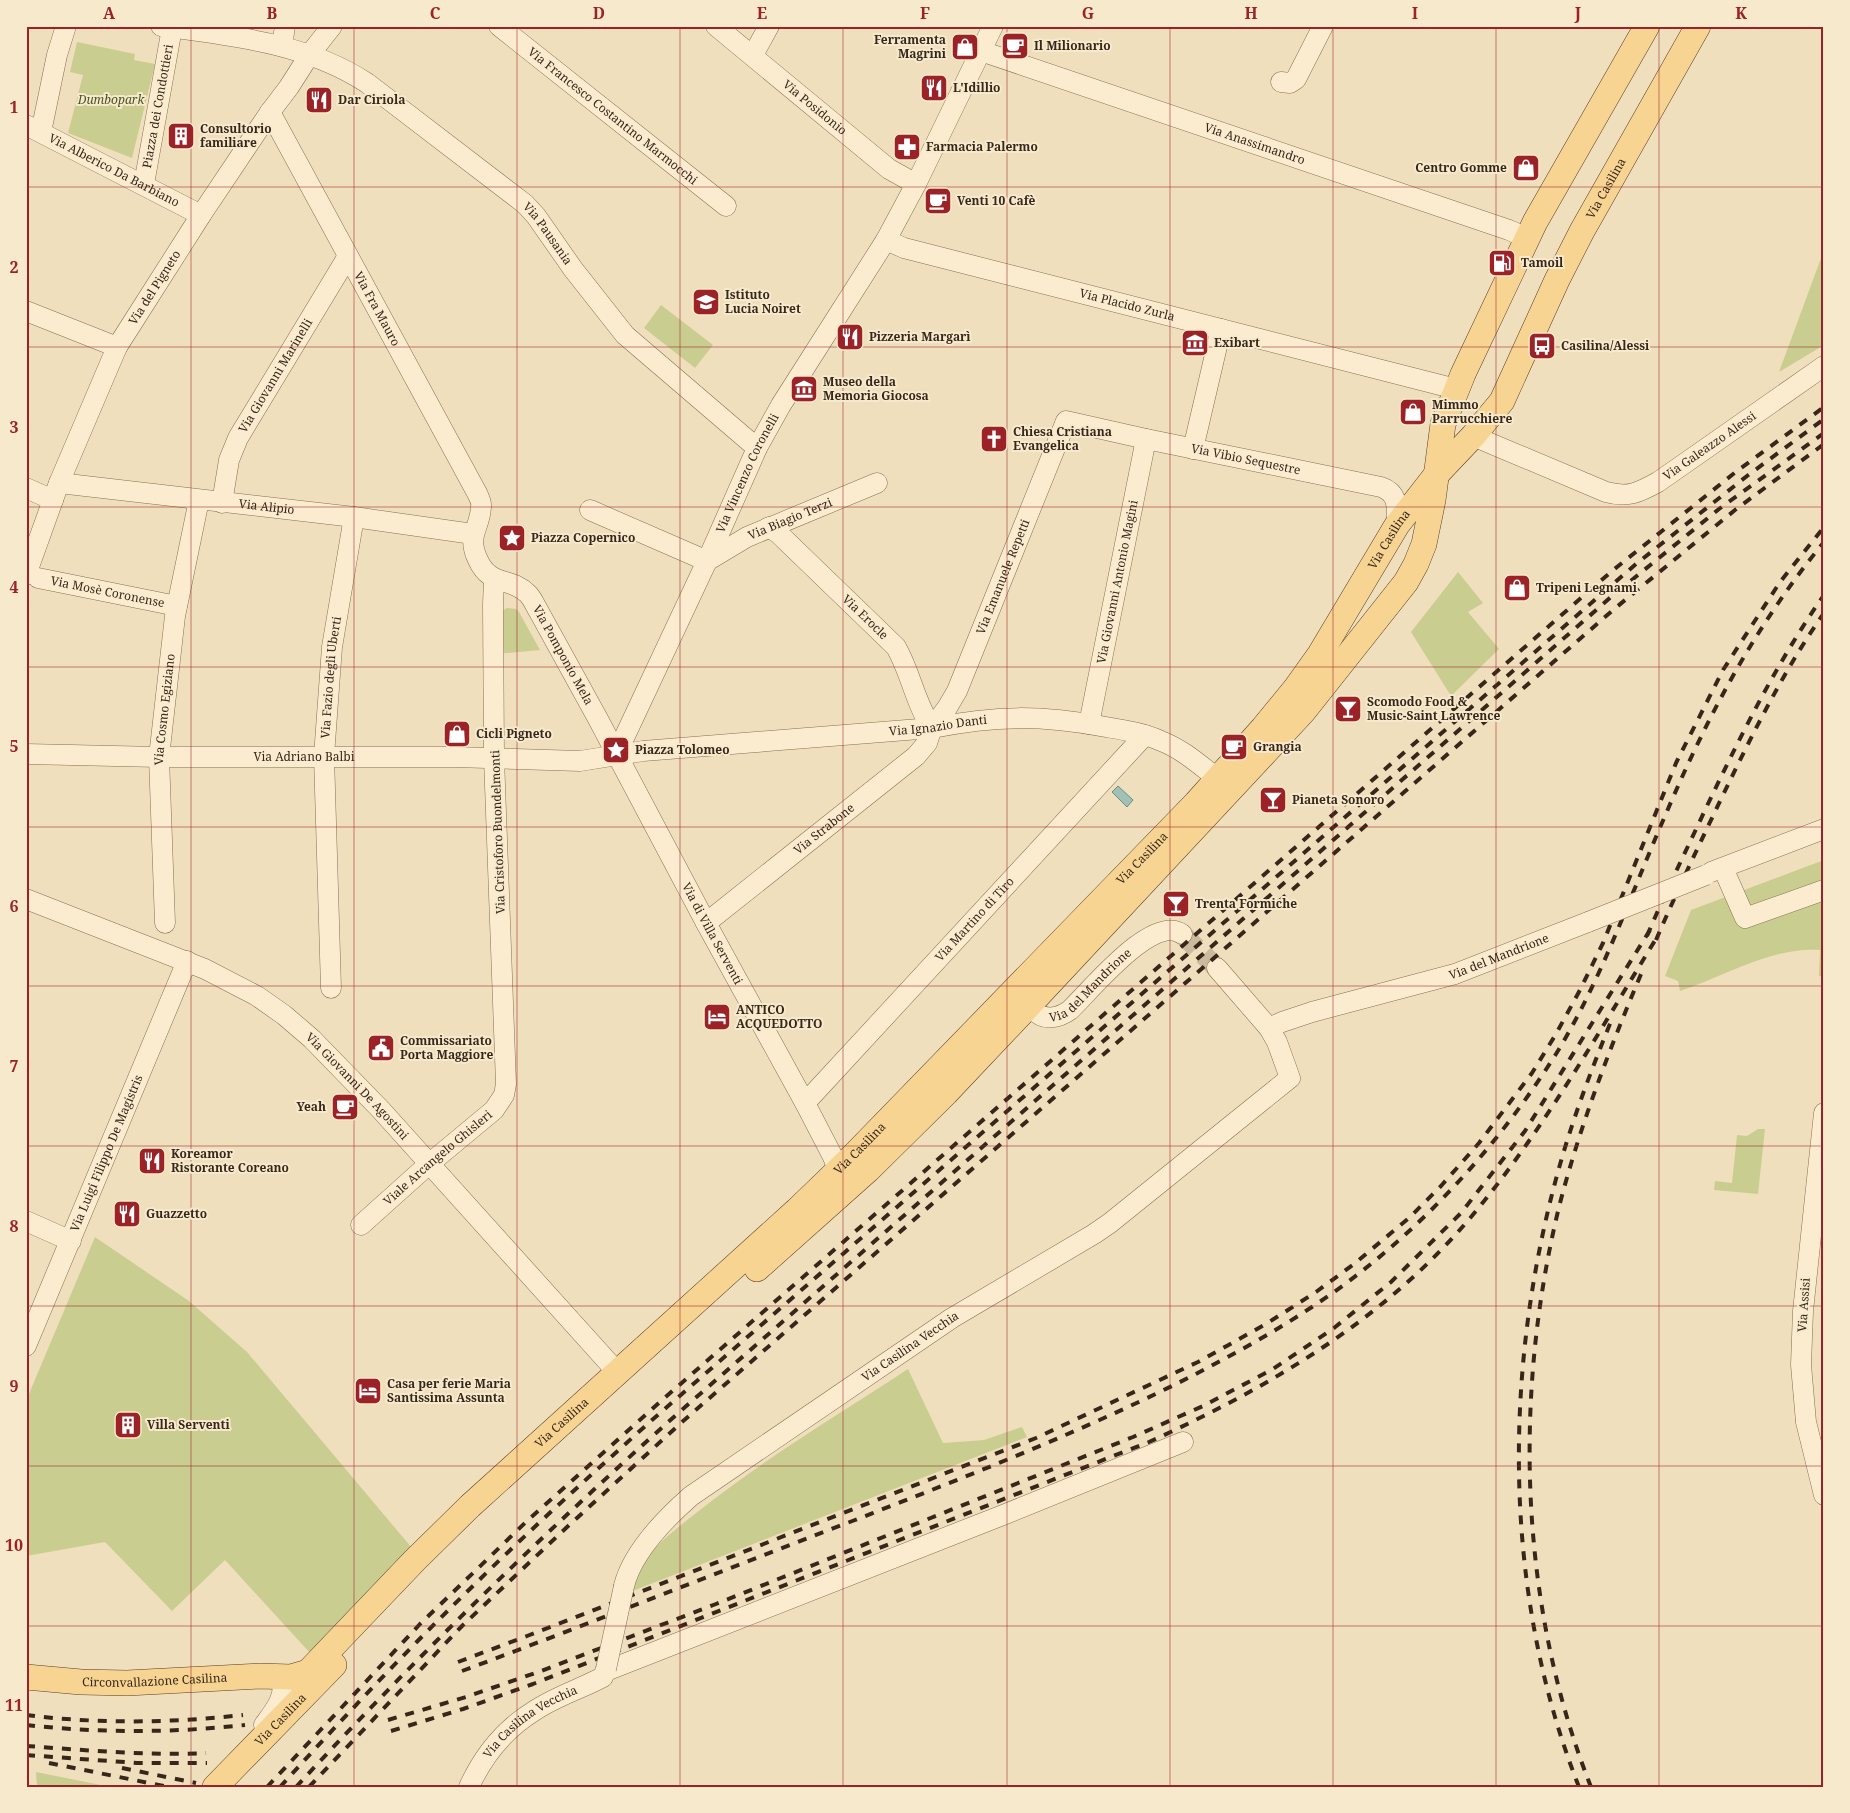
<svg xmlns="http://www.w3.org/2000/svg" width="1850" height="1813" font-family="'Noto Serif',serif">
<rect width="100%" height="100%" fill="#f0dfbc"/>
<g fill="#c9ce90">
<path d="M77,42L135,54L134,60L155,64L132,158L68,133L83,75L70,72Z"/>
<path d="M1824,250V345L1779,372Z"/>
<path d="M661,305L713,345L695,368L644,328Z"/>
<path d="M1458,572L1483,603L1468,612L1499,649L1451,696L1411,632Z"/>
<path d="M507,608L516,609L519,612L540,650L498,654L503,610Z"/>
<path d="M1824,860V977L1819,976L1820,950C1770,947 1726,976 1680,991L1678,981L1665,976L1691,910Z"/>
<path d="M1758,1129H1765L1758,1194L1714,1190L1715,1181L1732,1183L1737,1135L1747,1136Z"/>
<path d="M95,1237L189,1301L247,1352L412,1548L311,1654L225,1560L172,1611L105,1542L26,1556V1401Z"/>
<path d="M908,1369L943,1443L984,1440L1022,1427L1027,1437L630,1592C631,1581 644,1560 651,1552C668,1534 690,1518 709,1503C772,1454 841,1413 908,1369Z"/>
<path d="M36,1772L111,1787H37Z"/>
</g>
<path fill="#a1c1b6" stroke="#688f84" d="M1118,786L1133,800L1127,807L1112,792Z"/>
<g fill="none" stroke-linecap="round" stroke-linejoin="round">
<path stroke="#cbba9c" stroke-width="20" stroke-dasharray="20 10" stroke-linecap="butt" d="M1182,934L1217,968"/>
<g stroke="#886f55" stroke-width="21">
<g id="minor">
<path id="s1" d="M161,26C233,36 306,43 367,83L525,204L536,216L573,269L625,335L757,448"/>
<path id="s2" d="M499,26L726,206"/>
<path id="s3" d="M716,26L889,169L916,184"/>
<path d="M282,46L285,26"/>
<path id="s4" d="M981,51L1509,230L1527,238"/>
<path d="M753,55L769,26"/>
<path d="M1281,82L1290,83L1296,79L1323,26"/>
<path id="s5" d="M270,112L477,493C479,497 482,503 481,507C480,529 466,535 478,560C490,587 512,577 528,594C532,598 535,605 538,610L598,719L706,923L805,1103L833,1157L838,1170"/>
<path id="s6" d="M26,125L201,215"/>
<path d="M41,132L57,55L66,26"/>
<path id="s7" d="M144,184L172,28"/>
<path id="s8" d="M886,240L904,248L1456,389"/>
<path d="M26,311L117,347"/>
<path id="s9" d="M1473,436L1606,492C1628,498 1638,493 1658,482L1824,366"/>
<path d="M1193,449L1221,329"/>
<path id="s10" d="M59,483L354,517L473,534"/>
<path d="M26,488L53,500"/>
<path id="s11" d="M222,503L229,460L238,438L348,256"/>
<path id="s12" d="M590,510L707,561L747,537L877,483"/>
<path id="s13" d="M769,527L779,534L896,647C911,673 915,703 932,728"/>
<path id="s14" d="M26,575L59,483L117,347L201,215L270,112L289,87L310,54L332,26"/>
<path id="s15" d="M38,578L177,606"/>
<path id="s16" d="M1089,724L1146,439"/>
<path id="s17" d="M26,754L159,757H455L580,761L643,751L932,728C997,715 1041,715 1106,727C1124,730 1144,733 1161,741C1182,749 1200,765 1218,779"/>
<path id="s18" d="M616,755L707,561L757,448L781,405L886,240L916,184L993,26"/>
<path d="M1723,868L1745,918L1824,890"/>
<path d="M1711,872L1824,829"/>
<path id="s19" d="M26,899L205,969L257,996L284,1015L312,1039L381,1110L617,1372"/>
<path id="s20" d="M165,923L159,757L175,616L199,500"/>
<path id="s21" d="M706,923L916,756L927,743L932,728L947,708L957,691L1066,421L1146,439L1381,487C1399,493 1397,508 1397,525"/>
<path id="s22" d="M331,988L324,756L332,647L354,517"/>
<path id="s23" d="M1034,1000L1033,1009C1043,1022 1059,1018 1070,1010C1091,990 1153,913 1182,934"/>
<path id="s24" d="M1269,1028L1282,1022L1312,1012L1455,974L1588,922"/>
<path id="s25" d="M805,1103L1145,735"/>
<path d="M1824,1113L1803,1311L1801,1365L1806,1422L1824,1495"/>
<path d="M26,1221L71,1241"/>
<path id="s26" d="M361,1225L429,1164L494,1110L504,1095L506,1084L494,758L493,605L494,579"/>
<path id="s27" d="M26,1346L187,961"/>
<path id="s28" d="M624,1586C632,1553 666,1518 691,1496L952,1318L1094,1234L1110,1223L1290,1078L1277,1042L1269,1028L1217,968"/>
<path d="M606,1671L1003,1515L1183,1442"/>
<path d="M264,1725C275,1710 286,1697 282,1678"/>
<path id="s29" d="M469,1787C483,1756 505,1729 534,1711C553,1698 577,1690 597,1680L603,1677L606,1669"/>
</g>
</g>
<g stroke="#553d2a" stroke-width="26">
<g id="major">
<path d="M757,1269L868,1170L946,1093L1034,1000L1303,712L1406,582L1416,564L1424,544L1433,500L1443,424L1463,374L1535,222L1647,26"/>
<path id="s30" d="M26,1677L81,1682L127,1683L260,1676L291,1677L308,1672L415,1560L470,1506L797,1210L857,1152L1196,803L1263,728L1295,689L1320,654L1397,525L1436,475L1473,436L1502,401L1557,280L1582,231L1698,26"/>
<path id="s31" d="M215,1787L334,1665"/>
</g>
</g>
<use href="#minor" stroke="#fbecd0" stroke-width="20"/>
<use href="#major" stroke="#f7d491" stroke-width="25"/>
<g stroke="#37271b" stroke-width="4" stroke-dasharray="9 9" stroke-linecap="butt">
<path d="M1647,936C1665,893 1686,851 1706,808C1741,735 1777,662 1824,595"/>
<path d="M1656,940C1677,891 1700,843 1723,795C1753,733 1784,670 1824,613"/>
<path d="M458,1662L527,1636L1036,1438L1198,1362L1266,1324L1316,1292L1354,1264L1409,1218L1441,1186L1479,1143L1532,1073L1556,1034L1580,990L1603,943L1676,763L1723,670L1780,582L1824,527"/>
<path d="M462,1671C594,1622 724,1570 855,1520C968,1476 1081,1432 1190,1377C1248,1347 1305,1315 1357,1275C1436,1214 1503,1138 1556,1054C1602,979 1630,896 1665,816C1707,717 1755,626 1824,542"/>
<path d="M26,1715C98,1724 171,1723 243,1715"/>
<path d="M388,1720L466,1697L541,1671L716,1604L1133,1437L1203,1406L1273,1369L1334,1328L1391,1282L1461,1213L1525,1131L1650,930"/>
<path d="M26,1725C99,1733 172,1733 245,1725"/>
<path d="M391,1731L463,1709L533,1684L1149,1442C1272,1386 1389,1317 1476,1211C1547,1125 1601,1028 1659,934"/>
<path d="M26,1746C86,1750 146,1756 206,1753"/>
<path d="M26,1755L137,1763H207"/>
<path d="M49,1763L169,1787"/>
<path d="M122,1768L196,1783"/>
<path d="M267,1787L420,1624L527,1521L661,1401L1612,571L1737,471L1824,407"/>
<path d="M280,1787C343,1718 407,1650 474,1585C532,1528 592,1474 652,1420L1636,564L1747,476L1824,419"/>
<path d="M296,1787C417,1656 544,1533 676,1415L1611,597L1719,509L1824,433"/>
<path d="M309,1787L462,1626L566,1528L682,1422L1613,610L1735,510L1824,444"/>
<path d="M1579,1787C1502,1592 1503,1368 1559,1168C1573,1118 1592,1068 1612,1019"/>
<path d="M1591,1787C1519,1605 1513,1396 1559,1207C1580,1125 1611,1045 1644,967"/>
</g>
<g stroke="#886f55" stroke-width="21" stroke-linecap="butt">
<g id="minor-bridge">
<path d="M1588,922L1706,875"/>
<path d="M606,1669L624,1586"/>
</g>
</g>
<use href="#minor-bridge" stroke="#fbecd0" stroke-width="20"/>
</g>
<path fill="none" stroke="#9b2226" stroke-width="1" stroke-opacity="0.55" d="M191,26V1787M354,26V1787M517,26V1787M680,26V1787M843,26V1787M1007,26V1787M1170,26V1787M1333,26V1787M1496,26V1787M1659,26V1787M26,187H1824M26,347H1824M26,507H1824M26,667H1824M26,827H1824M26,986H1824M26,1146H1824M26,1306H1824M26,1466H1824M26,1626H1824"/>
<defs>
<g id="cafe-square" transform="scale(1.4375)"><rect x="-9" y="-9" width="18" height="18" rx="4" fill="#9b2226" stroke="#f7e9cc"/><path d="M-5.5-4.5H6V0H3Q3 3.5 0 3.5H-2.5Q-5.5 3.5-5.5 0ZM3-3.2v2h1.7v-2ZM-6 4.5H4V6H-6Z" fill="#fff"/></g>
<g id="shop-square" transform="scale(1.4375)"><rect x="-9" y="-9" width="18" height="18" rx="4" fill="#9b2226" stroke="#f7e9cc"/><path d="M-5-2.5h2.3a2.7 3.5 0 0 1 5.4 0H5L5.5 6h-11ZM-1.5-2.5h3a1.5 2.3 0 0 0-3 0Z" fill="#fff"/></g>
<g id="restaurant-square" transform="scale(1.4375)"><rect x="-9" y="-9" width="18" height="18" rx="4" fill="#9b2226" stroke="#f7e9cc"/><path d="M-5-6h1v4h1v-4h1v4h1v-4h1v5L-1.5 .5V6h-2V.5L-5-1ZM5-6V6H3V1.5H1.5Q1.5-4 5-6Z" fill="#fff"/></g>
<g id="building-square" transform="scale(1.4375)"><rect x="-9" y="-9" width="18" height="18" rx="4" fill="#9b2226" stroke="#f7e9cc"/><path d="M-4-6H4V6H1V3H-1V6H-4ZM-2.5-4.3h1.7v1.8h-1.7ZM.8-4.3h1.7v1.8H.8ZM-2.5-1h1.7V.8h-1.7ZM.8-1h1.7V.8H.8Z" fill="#fff"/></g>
<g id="pharmacy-square" transform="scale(1.4375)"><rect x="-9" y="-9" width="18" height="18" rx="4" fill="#9b2226" stroke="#f7e9cc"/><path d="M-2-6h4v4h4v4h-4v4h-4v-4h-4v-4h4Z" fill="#fff"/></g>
<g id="fuel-square" transform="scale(1.4375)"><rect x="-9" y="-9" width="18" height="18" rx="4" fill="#9b2226" stroke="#f7e9cc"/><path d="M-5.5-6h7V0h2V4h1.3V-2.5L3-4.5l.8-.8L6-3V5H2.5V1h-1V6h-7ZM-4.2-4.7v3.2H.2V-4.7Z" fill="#fff"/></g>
<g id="school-square" transform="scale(1.4375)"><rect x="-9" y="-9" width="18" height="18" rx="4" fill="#9b2226" stroke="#f7e9cc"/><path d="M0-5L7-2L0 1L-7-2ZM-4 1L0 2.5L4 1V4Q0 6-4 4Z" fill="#fff"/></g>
<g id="museum-square" transform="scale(1.4375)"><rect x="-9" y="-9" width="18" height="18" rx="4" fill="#9b2226" stroke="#f7e9cc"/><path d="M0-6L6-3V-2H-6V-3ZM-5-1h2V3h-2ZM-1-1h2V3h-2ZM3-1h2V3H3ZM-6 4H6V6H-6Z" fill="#fff"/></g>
<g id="bus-square" transform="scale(1.4375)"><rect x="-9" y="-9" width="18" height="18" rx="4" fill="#9b2226" stroke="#f7e9cc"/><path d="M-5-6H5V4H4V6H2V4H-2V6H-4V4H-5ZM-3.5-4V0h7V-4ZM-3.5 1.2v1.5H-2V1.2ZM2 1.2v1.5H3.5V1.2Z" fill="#fff"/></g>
<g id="church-square" transform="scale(1.4375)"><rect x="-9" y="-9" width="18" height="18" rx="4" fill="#9b2226" stroke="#f7e9cc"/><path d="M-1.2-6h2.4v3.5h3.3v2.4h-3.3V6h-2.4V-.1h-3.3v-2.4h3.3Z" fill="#fff"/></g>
<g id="sight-square" transform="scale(1.4375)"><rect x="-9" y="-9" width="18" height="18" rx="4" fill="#9b2226" stroke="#f7e9cc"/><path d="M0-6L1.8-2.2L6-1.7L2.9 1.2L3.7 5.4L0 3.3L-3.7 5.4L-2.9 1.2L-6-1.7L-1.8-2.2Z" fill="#fff"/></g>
<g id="bar-square" transform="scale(1.4375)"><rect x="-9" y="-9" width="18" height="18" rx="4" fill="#9b2226" stroke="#f7e9cc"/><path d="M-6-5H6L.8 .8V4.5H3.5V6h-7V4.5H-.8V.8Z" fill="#fff"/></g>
<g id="hotel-square" transform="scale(1.4375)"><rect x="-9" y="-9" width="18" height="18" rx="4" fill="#9b2226" stroke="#f7e9cc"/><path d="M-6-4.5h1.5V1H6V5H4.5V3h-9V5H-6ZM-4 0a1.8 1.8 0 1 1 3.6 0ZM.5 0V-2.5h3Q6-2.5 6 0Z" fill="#fff"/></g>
<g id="civic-square" transform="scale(1.4375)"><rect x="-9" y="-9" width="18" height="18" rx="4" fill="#9b2226" stroke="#f7e9cc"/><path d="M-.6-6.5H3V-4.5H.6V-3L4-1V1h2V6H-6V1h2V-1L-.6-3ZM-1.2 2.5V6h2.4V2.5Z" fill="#fff"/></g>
</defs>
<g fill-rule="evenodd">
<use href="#cafe-square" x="1015" y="46"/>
<use href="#shop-square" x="965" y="47"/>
<use href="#restaurant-square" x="934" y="88"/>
<use href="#restaurant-square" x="319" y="100"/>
<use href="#building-square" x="181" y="136"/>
<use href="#pharmacy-square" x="907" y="147"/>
<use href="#shop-square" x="1526" y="168"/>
<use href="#cafe-square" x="938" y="201"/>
<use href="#fuel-square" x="1502" y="263"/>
<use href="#school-square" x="706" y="302"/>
<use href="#restaurant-square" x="850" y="337"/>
<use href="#museum-square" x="1195" y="343"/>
<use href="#bus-square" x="1542" y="346"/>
<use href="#museum-square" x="804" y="389"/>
<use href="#shop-square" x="1413" y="412"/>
<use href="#church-square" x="994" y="439"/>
<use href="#sight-square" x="512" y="538"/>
<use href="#shop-square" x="1517" y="588"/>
<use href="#bar-square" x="1348" y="709"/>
<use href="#shop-square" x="457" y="734"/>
<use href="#cafe-square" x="1234" y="747"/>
<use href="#sight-square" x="616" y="750"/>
<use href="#bar-square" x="1273" y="800"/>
<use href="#bar-square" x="1176" y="904"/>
<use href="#hotel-square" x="717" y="1017"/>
<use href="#civic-square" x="381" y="1048"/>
<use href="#cafe-square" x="345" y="1107"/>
<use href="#restaurant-square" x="152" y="1161"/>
<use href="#restaurant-square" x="127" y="1214"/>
<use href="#hotel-square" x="368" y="1391"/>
<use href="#building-square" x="128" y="1425"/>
</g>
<g text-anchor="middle" stroke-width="4" stroke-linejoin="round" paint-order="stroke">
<g font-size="12" font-weight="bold" fill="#37271b" stroke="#f7e9cc" text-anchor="start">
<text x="946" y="44" text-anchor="end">Ferramenta<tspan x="946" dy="14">Magrini</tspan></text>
<text x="1034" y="50">Il Milionario</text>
<text x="953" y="92">L'Idillio</text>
<text x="338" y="104">Dar Ciriola</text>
<text x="200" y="133">Consultorio<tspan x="200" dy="14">familiare</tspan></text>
<text x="926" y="151">Farmacia Palermo</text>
<text x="1507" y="172" text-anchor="end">Centro Gomme</text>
<text x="957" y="205">Venti 10 Cafè</text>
<text x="1521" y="267">Tamoil</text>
<text x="725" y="299">Istituto<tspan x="725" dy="14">Lucia Noiret</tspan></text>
<text x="869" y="341">Pizzeria Margarì</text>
<text x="1214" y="347">Exibart</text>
<text x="1561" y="350">Casilina/Alessi</text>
<text x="823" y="386">Museo della<tspan x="823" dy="14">Memoria Giocosa</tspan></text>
<text x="1432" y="409">Mimmo<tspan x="1432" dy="14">Parrucchiere</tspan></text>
<text x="1013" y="436">Chiesa Cristiana<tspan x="1013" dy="14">Evangelica</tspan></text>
<text x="531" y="542">Piazza Copernico</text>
<text x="1536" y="592">Tripeni Legnami</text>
<text x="1367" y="706">Scomodo Food &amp;<tspan x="1367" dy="14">Music-Saint Lawrence</tspan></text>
<text x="476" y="738">Cicli Pigneto</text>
<text x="1253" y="751">Grangia</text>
<text x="635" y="754">Piazza Tolomeo</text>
<text x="1292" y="804">Pianeta Sonoro</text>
<text x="1195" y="908">Trenta Formiche</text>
<text x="736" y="1014">ANTICO<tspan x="736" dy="14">ACQUEDOTTO</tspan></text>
<text x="400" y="1045">Commissariato<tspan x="400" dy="14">Porta Maggiore</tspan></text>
<text x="326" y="1111" text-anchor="end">Yeah</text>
<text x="171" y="1158">Koreamor<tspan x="171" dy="14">Ristorante Coreano</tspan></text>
<text x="146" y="1218">Guazzetto</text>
<text x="387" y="1388">Casa per ferie Maria<tspan x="387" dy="14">Santissima Assunta</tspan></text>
<text x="147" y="1429">Villa Serventi</text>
</g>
<g font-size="12" font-style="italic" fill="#495420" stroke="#f7e9cc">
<text x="111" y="104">Dumbopark</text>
</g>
<g font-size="12" fill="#37271b" stroke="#f7e9cc">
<text dy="4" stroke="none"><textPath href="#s7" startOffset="79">Piazza dei Condottieri</textPath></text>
<text dy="4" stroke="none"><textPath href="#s3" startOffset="128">Via Posidonio</textPath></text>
<text dy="4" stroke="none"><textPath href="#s2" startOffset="145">Via Francesco Costantino Marmocchi</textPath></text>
<text dy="4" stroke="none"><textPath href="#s4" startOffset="289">Via Anassimandro</textPath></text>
<text dy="4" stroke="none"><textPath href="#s6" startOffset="99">Via Alberico Da Barbiano</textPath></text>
<text dy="4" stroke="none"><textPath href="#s30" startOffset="2270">Via Casilina</textPath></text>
<text dy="4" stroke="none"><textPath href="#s1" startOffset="452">Via Pausania</textPath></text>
<text dy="4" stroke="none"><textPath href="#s14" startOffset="316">Via del Pigneto</textPath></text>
<text dy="4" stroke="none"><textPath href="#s8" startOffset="250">Via Placido Zurla</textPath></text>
<text dy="4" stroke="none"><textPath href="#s5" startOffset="224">Via Fra Mauro</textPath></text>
<text dy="4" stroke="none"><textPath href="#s11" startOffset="140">Via Giovanni Marinelli</textPath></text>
<text dy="4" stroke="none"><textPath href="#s9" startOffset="262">Via Galeazzo Alessi</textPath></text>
<text dy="4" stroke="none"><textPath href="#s21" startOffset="821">Via Vibio Sequestre</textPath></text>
<text dy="4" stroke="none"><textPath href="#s18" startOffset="311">Via Vincenzo Coronelli</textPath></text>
<text dy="4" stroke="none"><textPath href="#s10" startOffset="209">Via Alipio</textPath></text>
<text dy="4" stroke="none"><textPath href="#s12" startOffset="221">Via Biagio Terzi</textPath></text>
<text dy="4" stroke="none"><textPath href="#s30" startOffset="1854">Via Casilina</textPath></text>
<text dy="4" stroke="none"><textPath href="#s21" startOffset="469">Via Emanuele Repetti</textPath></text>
<text dy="4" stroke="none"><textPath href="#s16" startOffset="145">Via Giovanni Antonio Magini</textPath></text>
<text dy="4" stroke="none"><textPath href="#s15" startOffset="71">Via Mosè Coronense</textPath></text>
<text dy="4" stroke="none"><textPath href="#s13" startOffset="132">Via Erocle</textPath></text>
<text dy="4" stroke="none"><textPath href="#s5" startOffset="636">Via Pomponio Mela</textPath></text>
<text dy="4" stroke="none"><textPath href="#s22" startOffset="311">Via Fazio degli Uberti</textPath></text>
<text dy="4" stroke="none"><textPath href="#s20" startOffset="214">Via Cosmo Egiziano</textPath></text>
<text dy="4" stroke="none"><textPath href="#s17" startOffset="914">Via Ignazio Danti</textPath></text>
<text dy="4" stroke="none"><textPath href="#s17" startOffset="278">Via Adriano Balbi</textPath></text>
<text dy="4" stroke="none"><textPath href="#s21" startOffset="151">Via Strabone</textPath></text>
<text transform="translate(498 832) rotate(-92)" y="4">Via Cristoforo Buondelmonti</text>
<text dy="4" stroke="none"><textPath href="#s30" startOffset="1449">Via Casilina</textPath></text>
<text dy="4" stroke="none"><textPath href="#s25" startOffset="250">Via Martino di Tiro</textPath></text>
<text dy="4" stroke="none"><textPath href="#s5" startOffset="952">Via di Villa Serventi</textPath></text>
<text dy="4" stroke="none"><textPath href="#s24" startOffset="241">Via del Mandrione</textPath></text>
<text dy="4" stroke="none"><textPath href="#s23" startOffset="81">Via del Mandrione</textPath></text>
<text dy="4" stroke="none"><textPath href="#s19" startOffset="386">Via Giovanni De Agostini</textPath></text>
<text dy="4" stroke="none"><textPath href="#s30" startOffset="1044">Via Casilina</textPath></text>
<text dy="4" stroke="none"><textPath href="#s27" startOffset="209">Via Luigi Filippo De Magistris</textPath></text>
<text dy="4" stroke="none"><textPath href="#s26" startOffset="102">Viale Arcangelo Ghisleri</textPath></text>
<text transform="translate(1804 1305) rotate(-86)" y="4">Via Assisi</text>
<text dy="4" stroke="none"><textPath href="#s28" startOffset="379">Via Casilina Vecchia</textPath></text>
<text dy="4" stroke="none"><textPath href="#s30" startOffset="639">Via Casilina</textPath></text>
<text dy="4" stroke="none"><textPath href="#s30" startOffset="129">Circonvallazione Casilina</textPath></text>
<text dy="4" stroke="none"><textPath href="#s31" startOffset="94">Via Casilina</textPath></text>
<text dy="4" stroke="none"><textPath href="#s29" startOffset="92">Via Casilina Vecchia</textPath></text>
</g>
</g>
<rect width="1850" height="1813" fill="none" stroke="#f7e9cc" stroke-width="55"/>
<rect x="28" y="28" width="1794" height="1758" fill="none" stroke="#9b2226" stroke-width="2"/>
<g font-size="16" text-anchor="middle" font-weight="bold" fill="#9b2226">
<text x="109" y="19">A</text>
<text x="272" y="19">B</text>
<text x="435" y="19">C</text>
<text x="599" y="19">D</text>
<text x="762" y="19">E</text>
<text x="925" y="19">F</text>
<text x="1088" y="19">G</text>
<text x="1251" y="19">H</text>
<text x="1415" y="19">I</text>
<text x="1578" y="19">J</text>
<text x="1741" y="19">K</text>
<text x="14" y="113">1</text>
<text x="14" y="273">2</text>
<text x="14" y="433">3</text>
<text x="14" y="593">4</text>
<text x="14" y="752">5</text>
<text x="14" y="912">6</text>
<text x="14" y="1072">7</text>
<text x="14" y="1232">8</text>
<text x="14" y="1392">9</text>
<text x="14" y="1551">10</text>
<text x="14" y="1711">11</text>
</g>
</svg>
